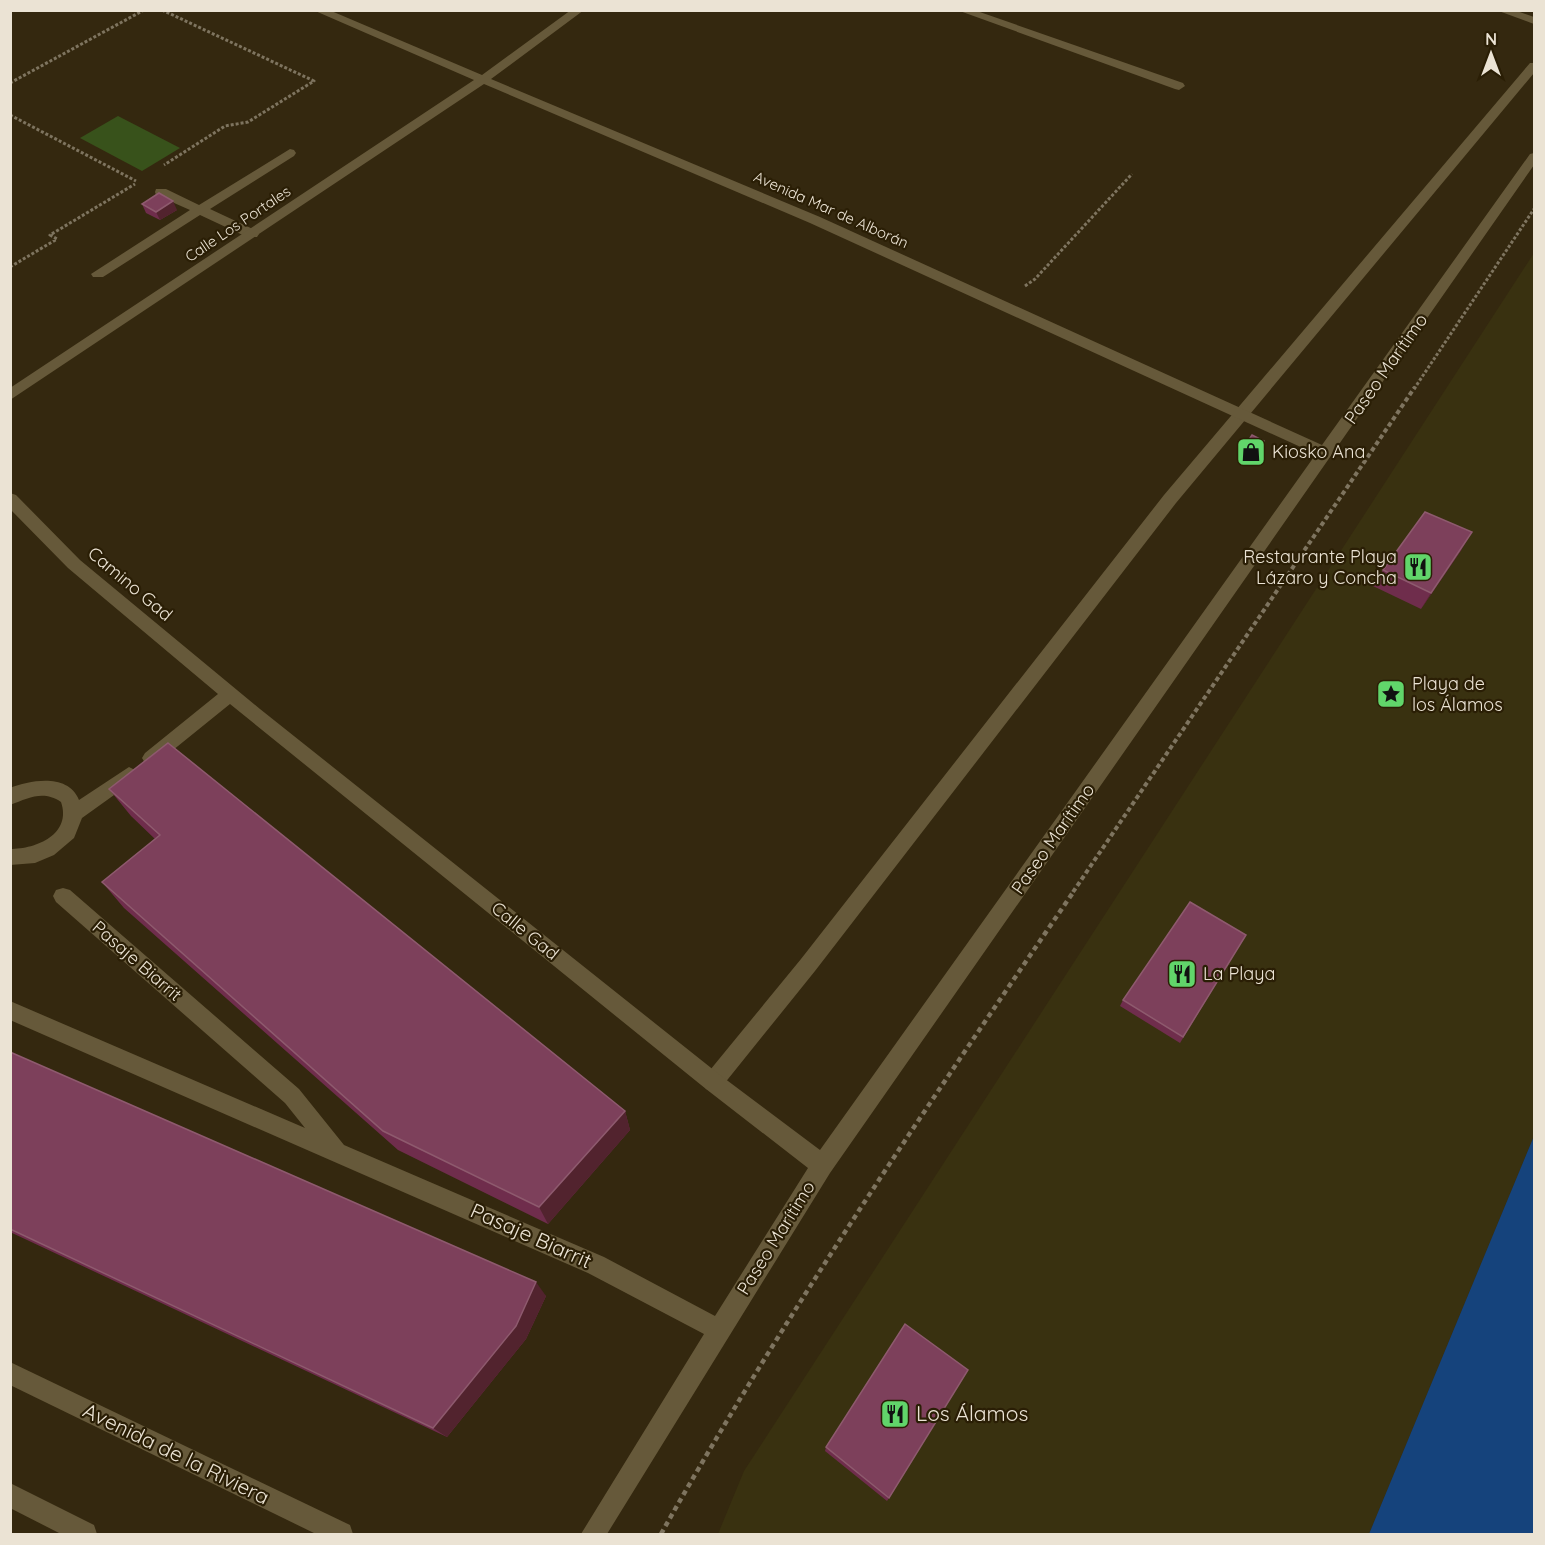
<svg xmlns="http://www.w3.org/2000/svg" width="1545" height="1545" font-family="Quicksand,sans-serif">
<rect width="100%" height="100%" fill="#34280f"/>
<path fill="#38521b" d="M118,116L180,148L142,171L80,138Z"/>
<path fill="#393110" d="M1534,253V1136L1369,1534H718L744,1471Z"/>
<path fill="#15437c" d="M1534,1136V1534H1369Z"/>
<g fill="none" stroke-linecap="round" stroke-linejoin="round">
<g stroke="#7e745f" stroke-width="3" stroke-dasharray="3 2" stroke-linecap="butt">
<path d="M162,10L314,81L248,122L225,126L164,165"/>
<path d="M10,83L144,10"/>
<path d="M10,115L136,181"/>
<path d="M10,267L57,239L50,235L135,184"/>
<path d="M1025,286L1035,279L1132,174"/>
<path d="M1414,389L1534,209"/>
</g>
<path stroke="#7e745f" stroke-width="4" stroke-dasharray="4.5 3" stroke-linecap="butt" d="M1073,892L1415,387"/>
<path stroke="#7e745f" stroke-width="4.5" stroke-dasharray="5 4" stroke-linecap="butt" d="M661,1534C786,1312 930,1102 1074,891"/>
<g fill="#66593a" fill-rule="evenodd">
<path d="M1496,10H1514L1534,17V24Z"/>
<path d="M1530,63H1534V73L1176,503L815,971L720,1089L713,1092L706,1089L703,1082L706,1075L801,959L1164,495Z"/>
<path d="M290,149L294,150L296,153L294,156L210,209L257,231L259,234L257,237H247L200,215L103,277H93L91,274L190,210L156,195L155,192L156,189H166L199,205Z"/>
</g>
<g fill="#66593a" fill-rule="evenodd">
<path d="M313,10H329L482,75L571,10H584L491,79L820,217L1322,445L1530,154L1534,153V165L830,1173L607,1534H581L704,1334L588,1273L10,1020V1001L305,1128L285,1103L56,902L53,896L56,890L63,888L70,890L299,1089L344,1145L604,1257L715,1316L808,1168L706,1089L230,704L157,763L151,765L145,763L142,758L145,753L218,694L68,568L10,509V493L16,495L80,560L260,709L720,1075L820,1150L1316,454L810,223L484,84L10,400V388L474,80Z"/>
<path d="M957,10H974L1183,83L1185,86L1179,90L1175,89Z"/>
<path d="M129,767L135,770L138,775L135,780L82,818L74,838L54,855L35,863L10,865V849C37,849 72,834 61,802C43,790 29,798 10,805V788C31,780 68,773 79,800Z"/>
<path d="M10,1362L350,1525L353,1534H316L10,1385Z"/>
<path d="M10,1483L94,1525L97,1534H61L10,1508Z"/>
</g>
</g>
<g fill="#6f2d4c">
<path d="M142,204L177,210L160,220L146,213Z"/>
<path d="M1264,441L1261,449L1254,460L1241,455L1244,447Z"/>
<path d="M1462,549L1421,609L1373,586L1383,570Z"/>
<path d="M109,789L625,1111L630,1130L548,1224L398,1150L124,908L102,882L155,839L131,816Z"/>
<path d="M1246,935L1180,1043L1120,1006L1123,1000Z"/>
<path d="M10,1052L546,1296L526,1339L447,1437L10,1232Z"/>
<path d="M826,1447L889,1498L887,1501L825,1451Z"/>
</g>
<g fill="#52232e">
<path d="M173,201L177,210L160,220L156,212Z"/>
<path d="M1264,441L1261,449L1254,460L1257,452Z"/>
<path d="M1472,532L1462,549L1421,609L1431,593Z"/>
<path d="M625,1111L630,1130L548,1224L539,1207Z"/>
<path d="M536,1282L546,1296L526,1339L447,1437L433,1428Z"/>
</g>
<g fill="#7d405b" stroke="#8e5a6e" stroke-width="1.5">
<path d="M159,193L173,201L156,212L142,204Z"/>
<path d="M1252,435L1264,441L1257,452L1244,447Z"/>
<path d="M1425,512L1472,532L1431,593L1383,570Z"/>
<path d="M168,743L625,1111L539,1207L383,1131L102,882L160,835L109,789Z"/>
<path d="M1190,902L1246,935L1183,1037L1123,1000Z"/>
<path d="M10,1052L536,1282L516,1326L433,1428L10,1229Z"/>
<path d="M905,1324L968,1370L889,1498L826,1447Z"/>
</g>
<defs>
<g id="shop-square" transform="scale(1.5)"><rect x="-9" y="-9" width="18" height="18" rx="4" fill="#61d56a" stroke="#2a1e05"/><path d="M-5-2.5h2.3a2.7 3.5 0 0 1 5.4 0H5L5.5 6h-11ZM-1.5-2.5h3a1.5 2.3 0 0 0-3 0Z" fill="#111"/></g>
<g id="restaurant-square" transform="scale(1.5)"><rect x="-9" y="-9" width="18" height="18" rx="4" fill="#61d56a" stroke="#2a1e05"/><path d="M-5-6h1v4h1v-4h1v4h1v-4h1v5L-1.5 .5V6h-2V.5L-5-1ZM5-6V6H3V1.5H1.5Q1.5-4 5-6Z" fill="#111"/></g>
<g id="sight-square" transform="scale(1.5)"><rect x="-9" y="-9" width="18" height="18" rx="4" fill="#61d56a" stroke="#2a1e05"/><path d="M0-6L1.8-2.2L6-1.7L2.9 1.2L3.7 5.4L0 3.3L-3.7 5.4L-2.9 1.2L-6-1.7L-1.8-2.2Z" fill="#111"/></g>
</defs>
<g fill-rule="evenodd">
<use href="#shop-square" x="1251" y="452"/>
<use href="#restaurant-square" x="1418" y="567"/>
<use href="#sight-square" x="1391" y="694"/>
<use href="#restaurant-square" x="1182" y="974"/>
<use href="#restaurant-square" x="895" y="1414"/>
</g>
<g text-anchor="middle" stroke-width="4.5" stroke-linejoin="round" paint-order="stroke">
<g font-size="15" fill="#ebe3d4" stroke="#2a1e05">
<text transform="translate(831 210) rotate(24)" y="5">Avenida Mar de Alborán</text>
<text transform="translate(238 224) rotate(-34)" y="5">Calle Los Portales</text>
</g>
<g font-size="18" fill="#ebe3d4" stroke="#2a1e05">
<text transform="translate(1386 369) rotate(-55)" y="6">Paseo Marítimo</text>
<text transform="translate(130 584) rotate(40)" y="6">Camino Gad</text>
<text transform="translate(1053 839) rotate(-55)" y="6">Paseo Marítimo</text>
<text transform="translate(525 931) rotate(39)" y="6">Calle Gad</text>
<text transform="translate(137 961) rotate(41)" y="6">Pasaje Biarrit</text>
<text transform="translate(776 1238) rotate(-58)" y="6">Paseo Marítimo</text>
</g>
<g font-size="18" fill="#ebe3d4" stroke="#2a1e05" text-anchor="start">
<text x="1272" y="458">Kiosko Ana</text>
<text x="1397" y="563" text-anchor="end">Restaurante Playa<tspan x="1397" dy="21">Lázaro y Concha</tspan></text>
<text x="1412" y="690">Playa de<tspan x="1412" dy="21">los Álamos</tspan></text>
<text x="1203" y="980">La Playa</text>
</g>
<g font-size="21" fill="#ebe3d4" stroke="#2a1e05">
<text transform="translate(531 1236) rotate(24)" y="7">Pasaje Biarrit</text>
<text transform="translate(176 1454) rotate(26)" y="7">Avenida de la Riviera</text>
</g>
<g font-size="21" fill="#ebe3d4" stroke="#2a1e05" text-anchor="start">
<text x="916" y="1421">Los Álamos</text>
</g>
</g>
<rect width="1545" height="1545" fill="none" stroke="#ebe3d4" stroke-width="24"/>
<g transform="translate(1491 54)" stroke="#2a1e05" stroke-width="4.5" paint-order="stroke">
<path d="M0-4.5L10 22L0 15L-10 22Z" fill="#ebe3d4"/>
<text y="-9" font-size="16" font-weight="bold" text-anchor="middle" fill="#ebe3d4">N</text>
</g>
</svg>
